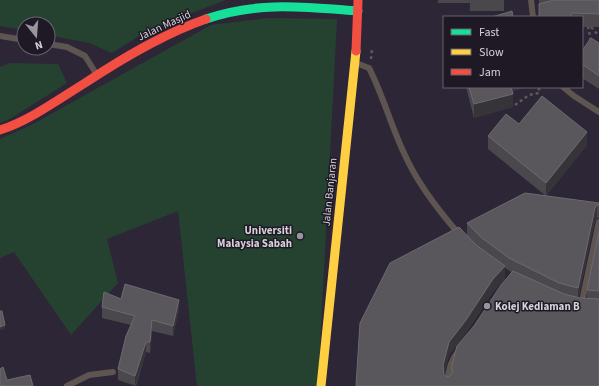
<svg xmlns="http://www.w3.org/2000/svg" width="599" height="386" font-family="'Source Sans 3',sans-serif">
<rect width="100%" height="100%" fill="#28252c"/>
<path fill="#2d2637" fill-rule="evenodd" d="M0,0H599V386H0ZM444,17H582V87H444ZM24,24H48V48H24Z"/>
<g fill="#254230">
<path d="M0,0H226L150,29L112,53L89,43L48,35V24H24V30L0,26Z"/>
<path d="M268,18L337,19L318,386H197L178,211L107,239L118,283L71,335L14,252L0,258V139L33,124L211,25Z"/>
<path d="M10,63L58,64L67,83L8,120L0,123V67Z"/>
</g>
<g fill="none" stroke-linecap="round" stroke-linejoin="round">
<g stroke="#5f5858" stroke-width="2.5" stroke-dasharray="3 3" stroke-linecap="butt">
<path d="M588,26L591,41"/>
<path d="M591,27L599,36"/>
<path d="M371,59L372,49"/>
<path d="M515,105L529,95L539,93V87"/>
</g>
<g stroke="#5e5551" stroke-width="6">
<path d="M531,0L533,17"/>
<path d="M0,36L24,40"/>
<path d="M48,44L67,47L85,56L97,75"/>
<path d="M356,63L369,68C383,95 391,126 404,153C417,183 438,210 459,234"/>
<path d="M563,87L574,96L599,112"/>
<path d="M581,306L599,222"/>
<path d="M67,386L89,375L113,372"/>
<path d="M448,386C447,373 451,360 459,350"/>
</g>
<path stroke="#16e098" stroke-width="9" d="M206,19C259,1 304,7 358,11"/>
<path stroke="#ffcf43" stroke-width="9" d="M321,386L356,51"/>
<g stroke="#f24e42" stroke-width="9">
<path d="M356,51L358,1"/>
<path d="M0,130C29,121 59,99 85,83C123,58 163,34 206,19"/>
</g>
</g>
<g fill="#4a474d" fill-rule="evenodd">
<path d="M438,0H504V11H470V3H438Z"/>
<path d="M539,0H599V27H582V17H539Z"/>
<path d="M599,43V89L582,78V51Z"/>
<path d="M466,87H528L513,91V107L474,118Z"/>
<path d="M519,124L587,145L546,196L488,149V136Z"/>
<path d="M599,203V218H597L595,221L578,298L587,299V290L599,231V386H356L467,236V223ZM505,268L511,272L474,326L452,365V375L448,377L444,375V373L449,355L466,333L493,292L505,279Z"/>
<path d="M121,299L179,310L173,336L152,331L150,353L146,352L136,386L118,380V369L131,325L102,318V307Z"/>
</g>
<g fill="#363339">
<path d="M509,87H528L509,92Z"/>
<path d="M513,94V107L474,118V104Z"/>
<path d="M587,132V145L546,196V183Z"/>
<path d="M597,205V218L595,221L578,301V288L595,208Z"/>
<path d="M505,266V279L493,292L466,333L449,355L443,378V365L449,342L493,279Z"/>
<path d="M179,300V310L173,336V326Z"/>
<path d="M152,320V331L150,353V342Z"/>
<path d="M5,325V329L0,330V327Z"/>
<path d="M146,342V352L135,386V376Z"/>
</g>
<g fill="#59565c" stroke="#6d6a70">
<path d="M554,0H599V14L572,13L571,17H539V4Z"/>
<path d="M512,11L513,17H492Z"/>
<path d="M591,38L599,43V76L582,64V51Z"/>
<path d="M469,87H511L513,94L474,104Z"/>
<path d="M542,96L587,132L546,183L488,136L506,114L519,124Z"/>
<path d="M525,193L599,203V205H597L595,208L578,288L559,283L509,258L482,238L467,223Z"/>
<path d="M459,227L476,245L505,266L493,279L466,320L449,342L443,365L444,375L448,377L452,374V365L457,346L474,326L501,285L513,271L564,294L580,298L599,299V386H356L360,323L390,263Z"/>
<path d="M599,231V291L587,290Z"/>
<path d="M125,284L179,300L173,326L152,320L150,342H146L135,376L118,369L126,336L135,316L102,307L104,292L121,299Z"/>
<path d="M0,311H2L5,325L0,327Z"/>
<path d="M3,367L7,380L30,375L33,386H0V369Z"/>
</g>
<g fill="#98959d" stroke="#1e1925" stroke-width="1.5">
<circle cx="300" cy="236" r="4"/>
<circle cx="487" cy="306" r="4"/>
</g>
<g text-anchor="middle" stroke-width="3" stroke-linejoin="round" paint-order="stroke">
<g font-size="11" fill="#d5d2da" stroke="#1e1925">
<text transform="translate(164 25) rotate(-25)" y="4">Jalan Masjid</text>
<text transform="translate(329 192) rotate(-84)" y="4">Jalan Banjaran</text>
</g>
<g font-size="11" font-weight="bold" fill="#d5d2da" stroke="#1e1925" text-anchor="end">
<text x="292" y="234">Universiti<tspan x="292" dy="13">Malaysia Sabah</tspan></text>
<text x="495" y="310" text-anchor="start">Kolej Kediaman B</text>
</g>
</g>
<rect x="443" y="16" width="140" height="72" fill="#1e1925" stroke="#67636d"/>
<rect x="451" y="29" width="20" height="6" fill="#16e098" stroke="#67636d"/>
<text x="479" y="36" font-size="12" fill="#d5d2da">Fast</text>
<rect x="451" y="49" width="20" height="6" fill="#ffcf43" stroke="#67636d"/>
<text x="479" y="56" font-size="12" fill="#d5d2da">Slow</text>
<rect x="451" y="69" width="20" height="6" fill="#f24e42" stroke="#67636d"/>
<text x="479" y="76" font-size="12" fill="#d5d2da">Jam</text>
<g transform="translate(36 36) rotate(163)"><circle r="19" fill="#1e1925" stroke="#67636d"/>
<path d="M0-3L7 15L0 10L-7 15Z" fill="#98959d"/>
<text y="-6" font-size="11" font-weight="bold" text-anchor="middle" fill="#d5d2da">N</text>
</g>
</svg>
